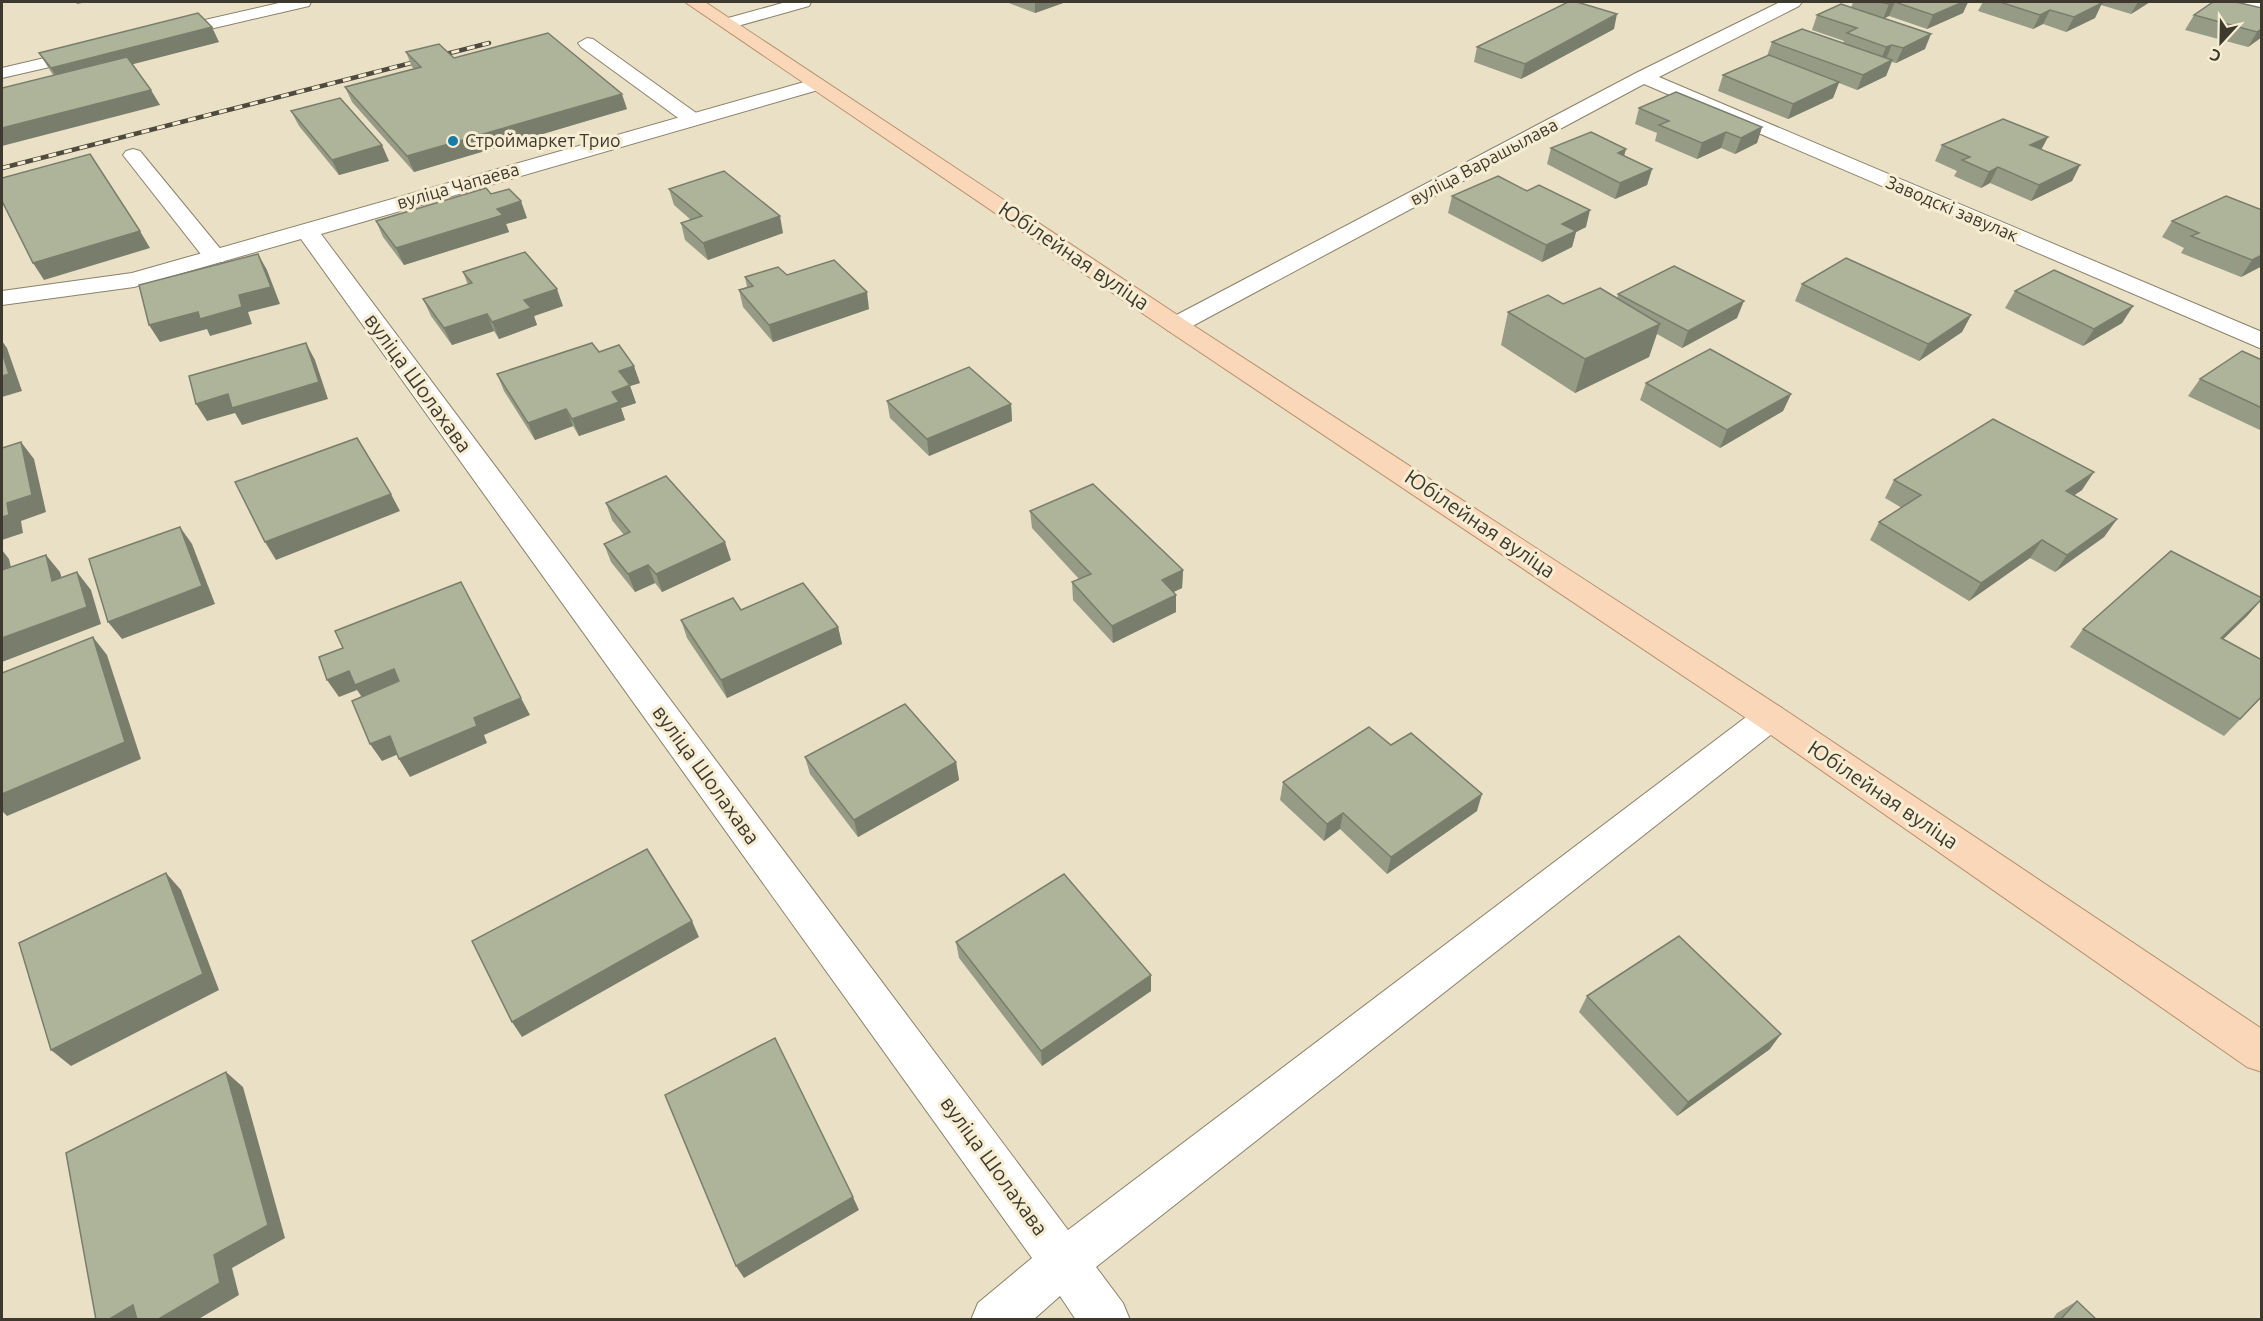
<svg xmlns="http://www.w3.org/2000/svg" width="2263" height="1321" font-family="Ubuntu,sans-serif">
<rect width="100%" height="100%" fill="#eae0c6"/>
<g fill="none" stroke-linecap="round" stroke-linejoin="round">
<g stroke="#898169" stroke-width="2">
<g id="service">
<path d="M283,2H311L309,6L167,39L158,34L161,30Z"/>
<path d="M786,2H811L809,6L727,29L718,24L721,20Z"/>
<path d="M587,38L593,39L699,115L702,119L699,123H685L581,47L578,43Z"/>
<path d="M87,48L96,53L93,57L2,78V68Z"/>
<path d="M133,149L140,151L223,252L226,257L223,262H207L123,155L126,151Z"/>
</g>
</g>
<g stroke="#898169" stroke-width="2">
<g id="minor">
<path d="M1780,2H1802L1799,6L1659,77L2262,332V349L1644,84L1185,330L1176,333L1167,330L1163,325L1167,320L1636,73Z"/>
<path d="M2240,2H2262V10L2242,6Z"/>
<path d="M818,78L828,84L825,88L321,234L1068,1230L1758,708L1770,704L1782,708L1787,717L1782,726L1096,1267L1123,1303L1130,1320H1076L1060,1296L1033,1320H971L978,1303L1032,1258L301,239L134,287L2,305V291L132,273Z"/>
</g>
</g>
<g stroke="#b78f6a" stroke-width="2">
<path id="primary" d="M685,2H705L1185,320L1782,708L2262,1029V1072L2247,1067L1758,726L1167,330Z"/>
</g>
<use href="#service" fill="#fff" fill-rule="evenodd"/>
<use href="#minor" fill="#fff" fill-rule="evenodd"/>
<use href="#primary" fill="#fbd7b9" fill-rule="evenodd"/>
<g stroke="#4f4a3e" stroke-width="4.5">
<path id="rail" d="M2,168L489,43"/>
</g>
<use href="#rail" stroke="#f7edd3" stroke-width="3" stroke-dasharray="8" stroke-linecap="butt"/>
</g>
<g fill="#959b84">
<path d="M1006,2H1066L1035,13Z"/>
<path d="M1853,2H1968L1963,13L1927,29L1889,16L1884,18L1925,49L1896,63L1892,62L1886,76L1857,90L1839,83L1833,98L1788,119L1718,91L1723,75L1767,56L1772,42L1843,43L1844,41L1812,30L1817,15L1851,8Z"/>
<path d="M1983,2H2150L2131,14L2101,5L2095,18L2066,32L2043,24L2033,29L1978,11Z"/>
<path d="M2262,8V37L2248,47L2185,30L2194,15Z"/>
<path d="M1614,29L1521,79L1474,62L1477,47Z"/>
<path d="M219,42L132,64L160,105L53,75L39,53Z"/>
<path d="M406,52L454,58L627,109L414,172L352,102L345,87L414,69L412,67Z"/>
<path d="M1639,108L1762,127L1757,143L1735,154L1721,148L1697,159L1655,141L1657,133L1635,124Z"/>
<path d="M291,111L389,161L339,175L299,126Z"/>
<path d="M2048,137L2041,149L2080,165L2072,181L2031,201L1990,183L1981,188L1954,176L1957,171L1935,161L1942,145Z"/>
<path d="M1551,148L1626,149L1624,156L1652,169L1647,185L1615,199L1547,164Z"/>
<path d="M669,189L783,233L708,260L685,240L681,223L691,220L674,205Z"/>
<path d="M491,194L527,218L506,224L509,232L404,265L383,237L376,221Z"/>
<path d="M1452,196L1586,227L1576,232L1572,247L1542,262L1448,213Z"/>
<path d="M2262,210V266L2241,277L2181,253L2184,248L2162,237L2172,221Z"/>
<path d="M463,272L563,306L534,316L537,325L499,339L494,331L452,345L431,316L423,299L468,285Z"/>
<path d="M787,275L869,309L773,342L743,307L739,290L747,287L745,277Z"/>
<path d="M1802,284L1971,315L1962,332L1919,361L1795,301Z"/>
<path d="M2015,291L2133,306L2122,323L2083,346L2005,308Z"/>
<path d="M1618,294L1737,318L1682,348L1657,334L1649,357L1575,393L1501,345L1508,312L1563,304L1617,299Z"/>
<path d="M599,352L640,383L630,386L636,403L621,408L625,420L579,436L573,426L535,440L504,391L497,374Z"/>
<path d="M2262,360V431L2188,396L2200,379Z"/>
<path d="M1646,383L1791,394L1783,411L1720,448L1640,400Z"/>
<path d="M887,401L1011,404L1012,421L929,456L890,418Z"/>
<path d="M1894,480L2082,490L2074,495L2117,519L2104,537L2055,572L2030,558L1969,601L1870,540L1879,522L1902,508L1885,498Z"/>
<path d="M606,503L731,560L662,592L655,583L635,592L611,562L604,544L624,535L612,520Z"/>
<path d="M1030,511L1183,570L1182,588L1173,592L1176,595V612L1113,643L1073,600L1072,582L1079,579L1032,528Z"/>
<path d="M2262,599L2247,616L2223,639L2262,697L2224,736L2070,647L2083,629Z"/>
<path d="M741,610L838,627L842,644L727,698L687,638L681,620Z"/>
<path d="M1391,745L1477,811L1387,874L1340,829L1324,841L1280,800L1283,782Z"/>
<path d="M805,757L956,762L959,780L858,837L810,774Z"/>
<path d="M956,942L1151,975V991L1042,1066L959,958Z"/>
<path d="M1587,996L1770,1049L1677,1116L1579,1012Z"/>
<path d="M2077,1301L2097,1320H2052L2057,1313Z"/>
</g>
<g fill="#797e6c">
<path d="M76,2H87L77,4Z"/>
<path d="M1035,2H1066L1035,13Z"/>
<path d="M1895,2L1889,16L1883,19L1889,4Z"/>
<path d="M1963,2H1968L1963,13L1927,29L1933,15Z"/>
<path d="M2138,2H2150L2131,14Z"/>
<path d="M2102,3L2095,18L2066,32L2074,17Z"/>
<path d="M2050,10L2043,24L2033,29L2040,15Z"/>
<path d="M1617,14L1614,29L1521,79L1525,64Z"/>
<path d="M212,27L219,42L60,83L51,68Z"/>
<path d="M2262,29V37L2248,47L2257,32Z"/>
<path d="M1931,34L1925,49L1896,63L1903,48Z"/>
<path d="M1892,45L1886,59L1880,62L1886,47Z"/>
<path d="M1892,60L1886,76L1857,90L1863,75Z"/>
<path d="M1839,82L1833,98L1788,119L1793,104Z"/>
<path d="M151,90L160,105L2,146V128Z"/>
<path d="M622,94L627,109L414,172L407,156Z"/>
<path d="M1762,127L1757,143L1735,154L1741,138Z"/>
<path d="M1726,132L1721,148L1697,159L1702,143Z"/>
<path d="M2048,137L2040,152L2030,145Z"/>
<path d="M382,145L389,161L339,175L332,160Z"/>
<path d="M1626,149L1621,165L1618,153Z"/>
<path d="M2080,165L2072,181L2031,201L2039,185Z"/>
<path d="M1998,167L1990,183L1981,188L1989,172Z"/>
<path d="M1652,169L1647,185L1615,199L1620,183Z"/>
<path d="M521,201L527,218L506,224L509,232L404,265L396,248L497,209Z"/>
<path d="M1590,210L1586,227L1576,232L1572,247L1542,262L1546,245L1562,224Z"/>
<path d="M780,216L783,233L708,260L703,243Z"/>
<path d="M140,231L150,248L44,280L33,263Z"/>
<path d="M258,254L267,270L280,304L248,312L252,324L210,336L207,329L160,342L149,325L239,295Z"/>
<path d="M2262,255V266L2241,277L2252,260Z"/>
<path d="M557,289L563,306L534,316L537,325L499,339L492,322L524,300Z"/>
<path d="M867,292L869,309L773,342L769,325Z"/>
<path d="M1744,301L1737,318L1682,348L1688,331Z"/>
<path d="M2133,306L2122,323L2083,346L2094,329Z"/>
<path d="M487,314L494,331L452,345L444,328Z"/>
<path d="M1971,315L1962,332L1919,361L1928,344Z"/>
<path d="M1660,324L1649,357L1575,393L1585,359Z"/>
<path d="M2,341L7,348L22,391L2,397Z"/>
<path d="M306,343L315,360L328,399L242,425L235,413L207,421L196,404Z"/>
<path d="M634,366L640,383L630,386L636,403L621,408L625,420L579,436L572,419L612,392L619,371Z"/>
<path d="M1791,394L1783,411L1720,448L1727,430Z"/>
<path d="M1011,404L1012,421L929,456L927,439Z"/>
<path d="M566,409L573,426L535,440L528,423Z"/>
<path d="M21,442L34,459L46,512L21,521L23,533L2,540V517L7,503Z"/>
<path d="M2094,472L2082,490L2054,509L2066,491Z"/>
<path d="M391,494L400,511L276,560L265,542Z"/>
<path d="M2117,519L2104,537L2055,572L2067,555Z"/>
<path d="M180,527L192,544L215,604L122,639L108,622Z"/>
<path d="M2042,540L2030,558L1969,601L1981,583Z"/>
<path d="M725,542L731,560L662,592L656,574Z"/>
<path d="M2,550L9,559L16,588L2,571Z"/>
<path d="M46,555L60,572L67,598L52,581Z"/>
<path d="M648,565L655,583L635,592L628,574Z"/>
<path d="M1183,570L1182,588L1161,598L1162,580Z"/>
<path d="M77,572L91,590L101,624L2,662V638Z"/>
<path d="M1176,595V612L1113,643L1112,626Z"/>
<path d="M2262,599L2247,616L2206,656L2221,638Z"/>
<path d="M838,627L842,644L727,698L721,680Z"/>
<path d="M93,637L107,655L141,759L7,816L2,811V794Z"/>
<path d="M394,669L404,687L366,703L357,690L339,697L327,680L349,671Z"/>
<path d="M521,698L530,715L484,735L487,743L410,777L399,759L474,718Z"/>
<path d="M390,736L401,753L382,761L370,744Z"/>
<path d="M956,762L959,780L858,837L854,820Z"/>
<path d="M1482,794L1477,811L1387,874L1391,857Z"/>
<path d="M1343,813L1340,829L1324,841L1327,824Z"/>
<path d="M166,873L181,890L219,990L71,1066L51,1050Z"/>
<path d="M692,921L699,937L522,1037L512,1022Z"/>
<path d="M1151,975V991L1042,1066L1041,1051Z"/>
<path d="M1781,1034L1770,1049L1677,1116L1688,1102Z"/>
<path d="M226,1072L243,1087L285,1238L232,1268L239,1295L197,1320H157L214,1255Z"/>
<path d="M853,1197L859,1210L744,1278L736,1266Z"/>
<path d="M133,1305L150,1320H108Z"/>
</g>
<g fill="#adb49a" stroke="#797e6c" stroke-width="1.5">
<path d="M1568,2H1577L1617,14L1525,64L1477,47Z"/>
<path d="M1880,2H1963L1933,15L1895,2L1889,4Z"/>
<path d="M2000,2H2096L2102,3L2074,17L2050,10L2040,15Z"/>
<path d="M2213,2H2236L2262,8V29L2257,32L2194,15Z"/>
<path d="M1841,4L1931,34L1903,48L1892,45L1886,47L1847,33L1857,28L1817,15Z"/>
<path d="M198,13L212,27L51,68L39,53Z"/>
<path d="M1802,29L1892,60L1863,75L1772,42Z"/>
<path d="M548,33L622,94L407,156L345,87L421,67L406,52L439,44L454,58Z"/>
<path d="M1769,55L1839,82L1793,104L1723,75Z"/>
<path d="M127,57L151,90L2,128V88Z"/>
<path d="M1676,92L1762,127L1741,138L1726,132L1702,143L1659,125L1669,121L1639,108Z"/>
<path d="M340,98L382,145L332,160L291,111Z"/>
<path d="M2003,119L2048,137L2030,145L2080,165L2039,185L1998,167L1989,172L1962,160L1970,157L1942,145Z"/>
<path d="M1591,132L1626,149L1618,153L1652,169L1620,183L1551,148Z"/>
<path d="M90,154L140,231L33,263L2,201V178Z"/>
<path d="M724,171L780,216L703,243L681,223L702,216L669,189Z"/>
<path d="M1498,176L1527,191L1539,185L1590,210L1562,224L1576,231L1546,245L1452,196Z"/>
<path d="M486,188L491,194L509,189L521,201L497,209L503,215L396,248L376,221Z"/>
<path d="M2226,196L2262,210V255L2252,260L2191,236L2199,233L2172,221Z"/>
<path d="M525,252L557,289L524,300L531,308L492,322L487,314L444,328L423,299L472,283L463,272Z"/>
<path d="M258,254L271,287L239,295L242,307L200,319L198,312L149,325L139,285Z"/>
<path d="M1846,258L1971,315L1928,344L1802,284Z"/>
<path d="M834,260L867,292L769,325L739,290L753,286L745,277L778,267L787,275Z"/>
<path d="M1674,266L1744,301L1688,331L1618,294Z"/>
<path d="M2054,270L2133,306L2094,329L2015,291Z"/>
<path d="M1600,288L1660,324L1585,359L1508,312L1548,295L1563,304Z"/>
<path d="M306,343L319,382L232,408L228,394L196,404L189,376Z"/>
<path d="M592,343L599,352L619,345L634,366L619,371L630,385L612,392L619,402L572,419L566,409L528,423L497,374Z"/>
<path d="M1710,349L1791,394L1727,430L1646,383Z"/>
<path d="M2242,351L2262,360V408L2200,379Z"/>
<path d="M2,352L9,374L2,376Z"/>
<path d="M969,367L1011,404L927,439L887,401Z"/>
<path d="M1993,419L2094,472L2066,491L2117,519L2067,555L2042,540L1981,583L1879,522L1921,495L1894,480Z"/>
<path d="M357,438L391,494L265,542L235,482Z"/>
<path d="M21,442L32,495L7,503L9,515L2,517V448Z"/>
<path d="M666,476L725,542L656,574L648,565L628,574L604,544L630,532L606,503Z"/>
<path d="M1093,484L1183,570L1162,580L1176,595L1112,626L1072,582L1091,574L1030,511Z"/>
<path d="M180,527L202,586L108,622L89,559Z"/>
<path d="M2171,551L2262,598V599L2221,638L2262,660V696L2240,719L2083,629Z"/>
<path d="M46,555L52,581L77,572L87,607L2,638V570Z"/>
<path d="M461,582L521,698L474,718L477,726L399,759L390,736L370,744L352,701L399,681L394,669L355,685L349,671L327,680L319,657L343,648L335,631Z"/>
<path d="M803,583L838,627L721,680L681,620L733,598L741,610Z"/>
<path d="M93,637L125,742L2,794V673Z"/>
<path d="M905,704L956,762L854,820L805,757Z"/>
<path d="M1369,727L1391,745L1411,733L1482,794L1391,857L1343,813L1327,824L1283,782Z"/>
<path d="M647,849L692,921L512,1022L472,941Z"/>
<path d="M166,873L203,974L51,1050L19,943Z"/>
<path d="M1064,874L1151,975L1041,1051L956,942Z"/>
<path d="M1679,936L1781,1034L1688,1102L1587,996Z"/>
<path d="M775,1038L853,1197L736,1266L665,1095Z"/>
<path d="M226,1072L268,1225L214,1255L220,1283L157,1320H137L133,1305L108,1320H96L66,1153Z"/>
<path d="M2077,1301L2097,1320H2060Z"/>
</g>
<circle fill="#187ca7" stroke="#f7edd3" stroke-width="2" cx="453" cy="141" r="6"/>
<g text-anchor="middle" stroke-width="6" stroke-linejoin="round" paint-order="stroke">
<g font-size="18" fill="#3d392f" stroke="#f7edd3" text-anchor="start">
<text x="465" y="147">Строймаркет Трио</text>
</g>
<g font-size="18" fill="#3d392f" stroke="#f7edd3">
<text transform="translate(1484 162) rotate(-28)" y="6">вуліца Варашылава</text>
<text transform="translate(458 186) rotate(-16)" y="6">вуліца Чапаева</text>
<text transform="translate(1952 209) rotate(23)" y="6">Заводскі завулак</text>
</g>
<g font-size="21" fill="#3d392f" stroke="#f7edd3">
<text transform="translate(1074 256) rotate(34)" y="7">Юбілейная вуліца</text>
<text transform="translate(418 383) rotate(54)" y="7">вуліца Шолахава</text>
<text transform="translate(1480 524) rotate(34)" y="7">Юбілейная вуліца</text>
<text transform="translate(706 775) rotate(54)" y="7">вуліца Шолахава</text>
<text transform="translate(1883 795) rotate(34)" y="7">Юбілейная вуліца</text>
<text transform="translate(994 1166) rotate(54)" y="7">вуліца Шолахава</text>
</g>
</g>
<rect width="2263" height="1321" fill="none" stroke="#3d392f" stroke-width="6"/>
<g transform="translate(2221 42) rotate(202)" stroke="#f7edd3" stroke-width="4.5" paint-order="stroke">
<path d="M0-4.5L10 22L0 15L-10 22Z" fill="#3d392f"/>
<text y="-9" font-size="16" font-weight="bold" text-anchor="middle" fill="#3d392f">С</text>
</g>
</svg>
